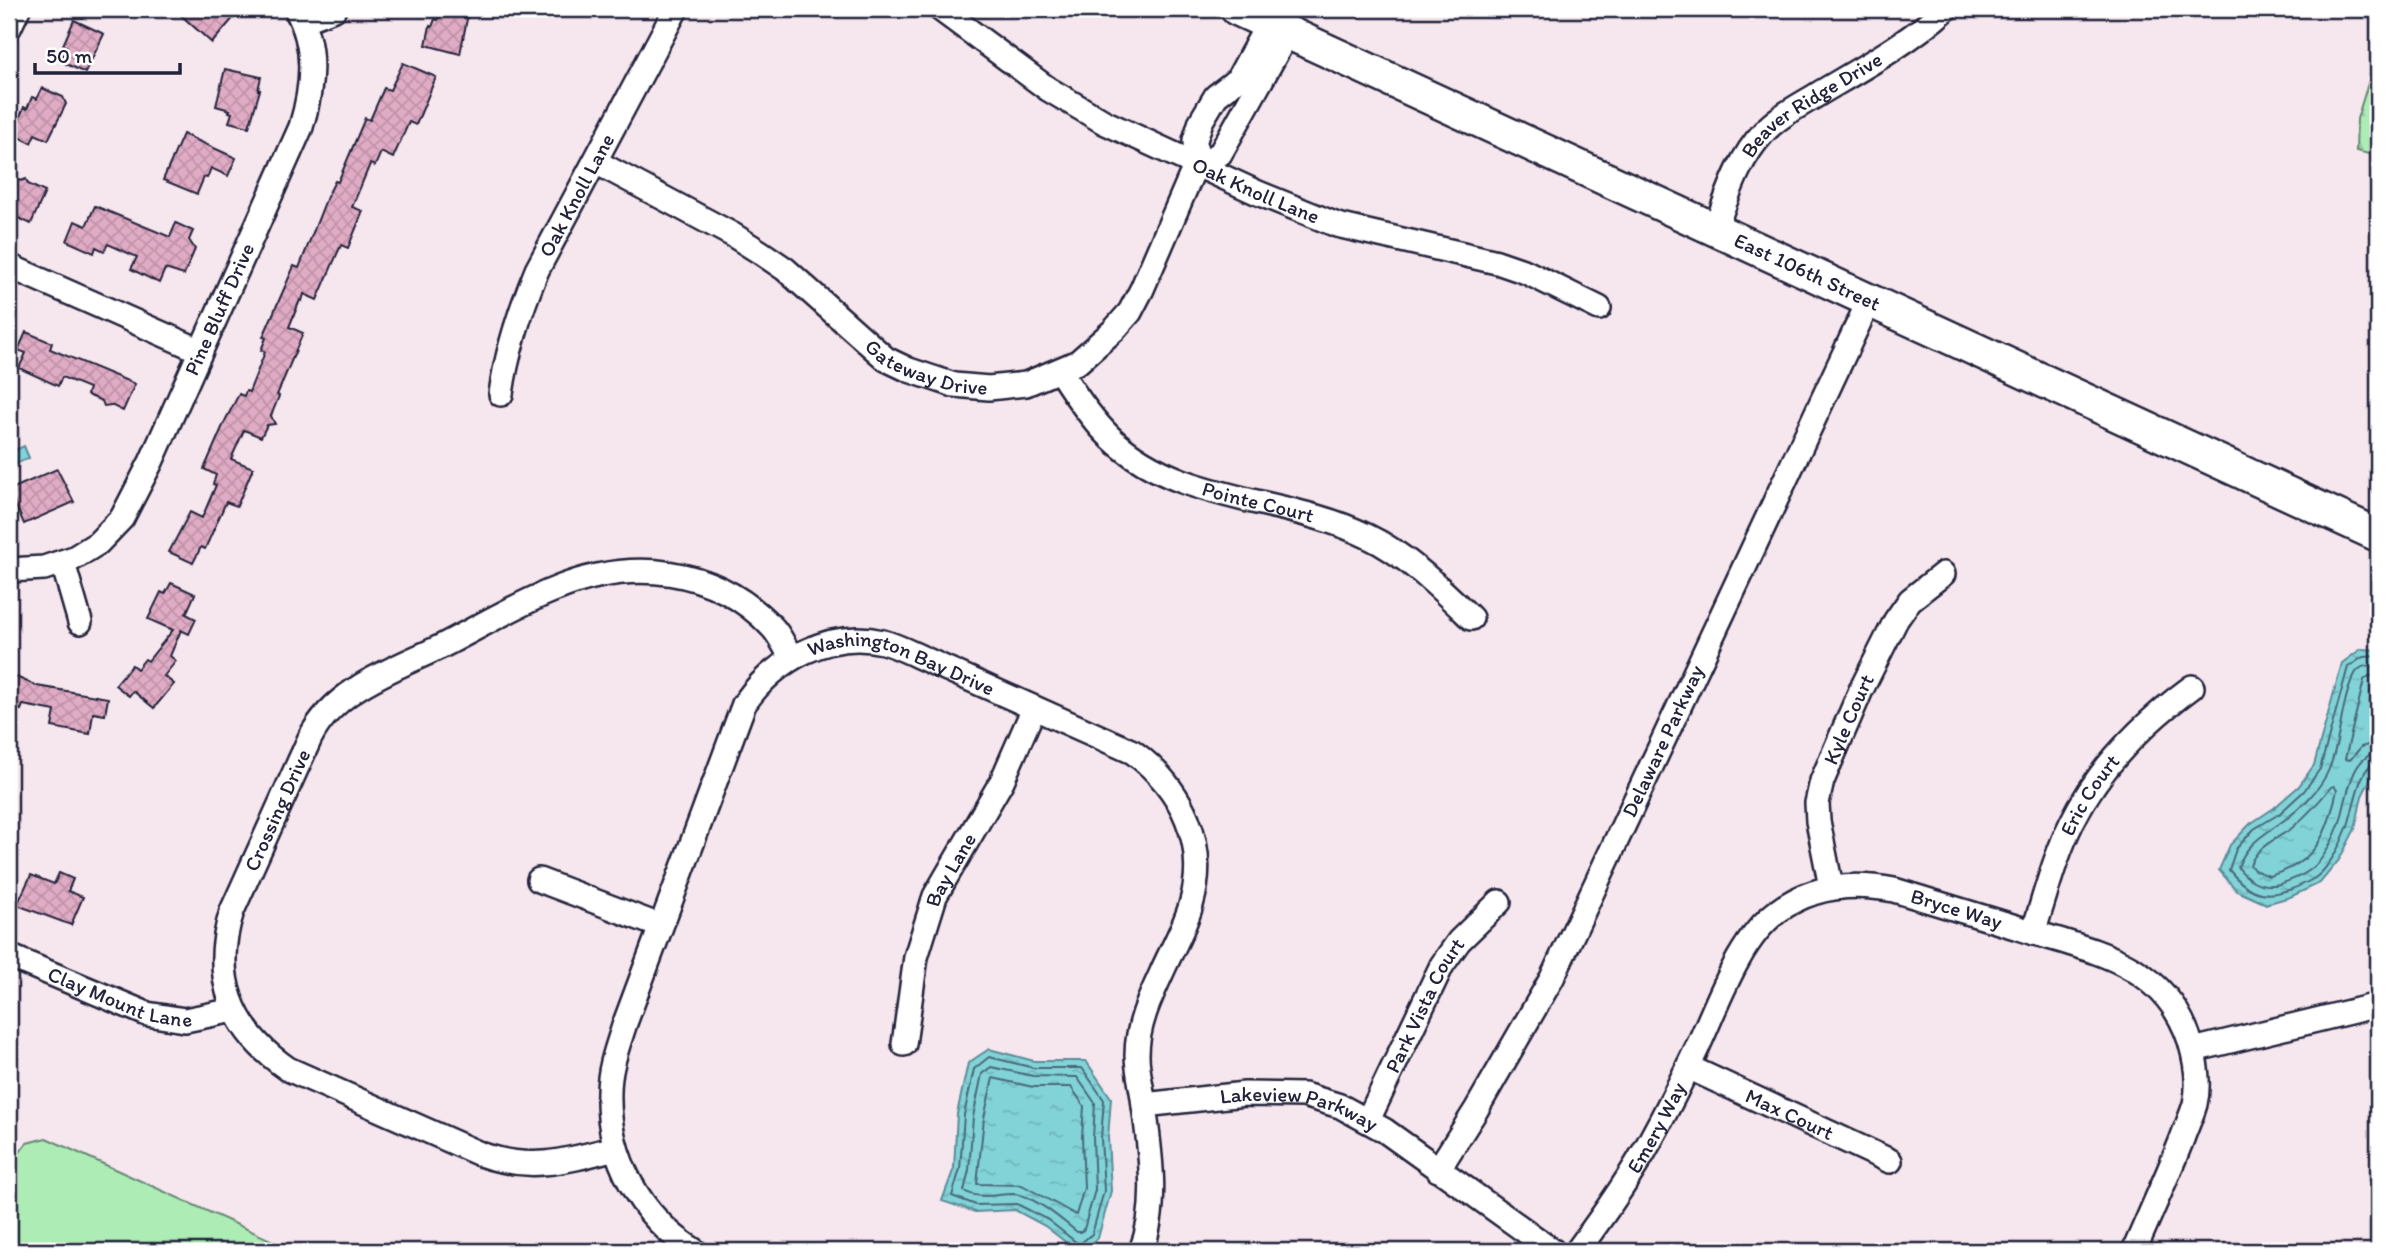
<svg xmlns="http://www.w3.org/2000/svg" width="2387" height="1260" font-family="Itim,sans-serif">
<defs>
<pattern id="forest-firs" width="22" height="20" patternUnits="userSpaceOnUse" patternTransform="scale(1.75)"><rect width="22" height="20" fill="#adedb5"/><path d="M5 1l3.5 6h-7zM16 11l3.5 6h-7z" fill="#95cb9d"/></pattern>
<pattern id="water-ripples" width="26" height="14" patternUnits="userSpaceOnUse" patternTransform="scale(1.75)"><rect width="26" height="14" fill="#81d3d7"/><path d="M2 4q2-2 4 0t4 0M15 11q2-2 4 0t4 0" fill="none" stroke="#6fb5b9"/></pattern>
<pattern id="building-cross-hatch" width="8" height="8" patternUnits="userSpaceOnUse" patternTransform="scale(1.75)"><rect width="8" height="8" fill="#e0abc4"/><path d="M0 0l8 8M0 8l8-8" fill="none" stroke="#c093a9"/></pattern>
</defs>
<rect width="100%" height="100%" fill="#f6e6ed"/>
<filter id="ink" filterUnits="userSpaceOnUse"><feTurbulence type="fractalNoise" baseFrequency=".0143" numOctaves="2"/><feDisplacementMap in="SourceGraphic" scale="14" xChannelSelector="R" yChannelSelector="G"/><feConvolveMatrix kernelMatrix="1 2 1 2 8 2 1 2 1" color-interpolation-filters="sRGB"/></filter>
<g filter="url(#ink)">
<path fill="#adedb5" stroke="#688878" stroke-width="2" d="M46,1138L295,1251H9V1166L27,1143Z"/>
<path fill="url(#forest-firs)" stroke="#688878" stroke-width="2" d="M2378,51V156L2356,151L2357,119Z"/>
<g fill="url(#water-ripples)" stroke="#5b8c99" stroke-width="2">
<path d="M24,446L29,458L9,467V453Z"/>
<path d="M2361,649L2378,650V764L2362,796L2355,829L2339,860L2320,883L2290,897L2266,904L2237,891L2219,870L2230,845L2250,824L2274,808L2299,786L2314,765L2342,663Z"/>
<path d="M989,1049L1034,1061H1086L1111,1098L1108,1138L1111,1191L1098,1238L1082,1251H1077L1045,1226L1015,1210L975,1212L942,1201L954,1168L957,1114L968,1063Z"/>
<path d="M78,1244L90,1245L102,1251H62Z"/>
</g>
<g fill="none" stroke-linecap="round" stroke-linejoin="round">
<g stroke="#486979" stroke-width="2">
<path d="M2378,656L2363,657L2348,667L2320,769L2304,791L2279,814L2254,829L2236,849L2229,870C2245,889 2259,899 2285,891C2294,889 2306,883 2315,878C2329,868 2341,844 2347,828C2354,812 2358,764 2378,762"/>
<path d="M2378,665C2369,665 2360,665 2355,674C2341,699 2341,741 2329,769C2321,789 2300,809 2283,821C2264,835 2246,844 2238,867C2248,881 2262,888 2280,884C2289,881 2302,876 2310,870C2323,861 2333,840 2339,825C2347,804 2349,755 2378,753"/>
<path d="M2378,676H2369L2364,680L2345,759L2350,760L2361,747L2378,742"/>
<path d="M2331,787L2334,786L2337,790C2327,834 2317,863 2269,876L2254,870L2250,865C2257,846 2277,839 2292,828C2307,815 2319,802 2331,787Z"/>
<path d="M989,1057L1034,1068H1082L1104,1100L1101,1138L1104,1191L1092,1234L1081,1243H1077L1048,1220L1017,1204L976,1205L952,1196L960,1169L964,1115L974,1069Z"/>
<path d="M991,1067L1033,1076L1077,1077L1095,1103L1093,1138L1095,1190L1084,1229L1081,1232H1077C1062,1220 1033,1195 1014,1194C996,1194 980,1200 964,1191L969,1170L973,1117L982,1074Z"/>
<path d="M993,1078L1033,1087H1071L1084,1106L1082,1137L1084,1188L1076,1215L1022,1185L977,1184L984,1118Z"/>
</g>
</g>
<g fill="url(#building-cross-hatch)" stroke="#22223b" stroke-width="2">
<path d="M174,9H241L212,43Z"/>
<path d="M441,9H469L460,54L426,45L430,26L432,27L435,19L438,20Z"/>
<path d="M74,20L104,34L85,73L60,61L67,47L63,45Z"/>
<path d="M403,63L436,77L416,125L409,122L393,158L381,152L375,166L370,164L352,207L363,211L348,248L341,245L317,300L304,294L302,301L300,300L289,327L303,333L277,395L279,396L271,416L275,424L267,425L261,437L244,430L231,459L253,468L237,506L226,502L205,549L201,547L193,563L169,552L190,512L202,518L216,485L213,484L216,475L204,469L225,421L239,394L244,396L246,391L249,392L265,352L261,350L266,338L263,337L294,266L299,268L327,197L335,181L338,182L365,118L370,120L384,88L390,90Z"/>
<path d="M225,69L261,77L258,90H260L249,127L229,122L232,113L229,112L230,110L216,106Z"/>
<path d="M42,88L63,97L66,104L48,140L35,134L31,143L13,134L24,107L27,109L32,97L37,99Z"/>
<path d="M183,134L236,158L228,176L211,168L207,178L204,177L197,194L163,180Z"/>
<path d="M9,176L21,181L26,179L28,184L45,192L31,224L14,216L15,213L9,210Z"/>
<path d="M95,206L170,237L176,223L193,231L189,240L195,249L184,275L165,269L159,283L131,269L137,257L108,244L104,251L96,247L94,253L67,241L75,221L86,226Z"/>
<path d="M26,332L52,343L50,349L135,384L123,411L111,405L104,406L102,401L87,395L89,388L62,377L58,386L19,368L26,353L18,350Z"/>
<path d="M57,469L74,502L24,524L9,490Z"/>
<path d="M171,583L195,594L186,614L196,619L189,634L181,630L170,656L176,661L164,676L174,684L154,708L133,691L129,696L115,685L132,665L137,669L145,659L148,661L173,630L148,619L161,592L165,594Z"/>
<path d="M9,674L37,686L108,698L105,715L93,713L90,734L52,727L55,711L23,705L21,710L9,704Z"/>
<path d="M59,873L73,879L68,891L83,897L71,925L17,905L31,875L54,884Z"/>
</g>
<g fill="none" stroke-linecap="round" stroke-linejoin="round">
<g stroke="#22223b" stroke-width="28">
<g id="street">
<path id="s1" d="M940,9L1048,89L1104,122L1258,193L1337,225L1497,262L1526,272L1599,308"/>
<path d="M303,21L334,9"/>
<path d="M9,28L18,9"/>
<path id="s2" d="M596,162L733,235L760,252L785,269L886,359L909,370L954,385L989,388L1026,384L1078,362L1114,330L1130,312L1142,289L1196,164L1195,140L1201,121L1216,96L1238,79L1276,9"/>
<path d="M1196,164L1220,154L1288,32"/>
<path id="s3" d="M1715,229C1728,195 1738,160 1763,133C1778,116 1801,105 1820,93C1864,67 1908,43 1946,9"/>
<path d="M9,266L201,351"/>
<path id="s4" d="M1060,371C1075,395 1091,419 1111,438C1180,504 1286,496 1367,536C1407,555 1440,588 1471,618"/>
<path id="s5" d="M501,394C507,350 520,311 537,270L676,9"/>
<path d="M63,563L80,622"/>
<path id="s6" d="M9,570L44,568L74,558L98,543L122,518L151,462L301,127C313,87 317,46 296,9"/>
<path d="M539,880L660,926"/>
<path id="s7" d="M1831,887L1818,821L1817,803L1822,781L1861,690L1896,620L1910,600L1943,574"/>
<path id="s8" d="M2033,933C2045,896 2055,856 2072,822C2099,767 2143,723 2192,687"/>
<path id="s9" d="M9,956L147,1014L185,1020L234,1010"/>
<path id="s10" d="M904,1044L916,957L935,896L1002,781L1034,708"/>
<path d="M2193,1050L2378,1005"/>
<path id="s11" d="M1688,1067L1890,1161"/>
<path id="s12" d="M1144,1105L1245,1094L1304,1095L1340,1106L1384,1130L1553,1251"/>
<path id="s13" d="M1368,1120L1442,965L1459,941L1499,902"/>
<path id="s14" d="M615,1148C566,1161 530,1172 480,1154L288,1069C231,1030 211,977 232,911L310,738C335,688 395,669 442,646C479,627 517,604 556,589C631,558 714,566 772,627C780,635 785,648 792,658"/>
<path id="s15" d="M1438,1170L1476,1110L1552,978L1869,301"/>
<path id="s16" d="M695,1251C640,1217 607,1157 609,1092C609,1068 618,1045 625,1023L744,704C774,661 828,629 883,642C895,645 907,651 918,656L1133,752C1182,788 1209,844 1191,905C1184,929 1171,951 1161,974C1149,1000 1137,1026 1137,1055C1137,1069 1141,1084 1143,1098C1149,1146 1160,1204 1141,1251"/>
<path id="s17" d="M1577,1251C1603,1216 1629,1180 1650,1141C1667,1110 1683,1078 1698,1046C1718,1003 1739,939 1778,911C1813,885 1853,882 1894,890C1937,903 1979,916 2022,929C2092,951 2164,961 2190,1041C2196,1061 2200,1083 2195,1104C2192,1115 2186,1127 2182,1139C2167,1177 2150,1214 2134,1251"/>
</g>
</g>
<g stroke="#22223b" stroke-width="37">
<g id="secondary">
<path id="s18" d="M1237,9L2378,535"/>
</g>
</g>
<use href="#street" stroke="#fff" stroke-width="23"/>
<use href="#secondary" stroke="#fff" stroke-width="32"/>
</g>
</g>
<g text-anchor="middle" stroke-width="6" stroke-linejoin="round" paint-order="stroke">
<g font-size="21" fill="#22223b" stroke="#fff">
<text dy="7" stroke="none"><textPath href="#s3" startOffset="164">Beaver Ridge Drive</textPath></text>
<text dy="7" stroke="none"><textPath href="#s1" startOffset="366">Oak Knoll Lane</textPath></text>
<text dy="7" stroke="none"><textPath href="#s5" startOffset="214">Oak Knoll Lane</textPath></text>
<text dy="7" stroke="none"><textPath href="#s18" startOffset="628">East 106th Street</textPath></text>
<text dy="7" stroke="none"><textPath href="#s6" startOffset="360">Pine Bluff Drive</textPath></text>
<text dy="7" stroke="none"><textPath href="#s2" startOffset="394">Gateway Drive</textPath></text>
<text dy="7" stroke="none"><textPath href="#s4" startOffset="247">Pointe Court</textPath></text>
<text dy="7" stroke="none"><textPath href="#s16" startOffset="784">Washington Bay Drive</textPath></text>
<text dy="7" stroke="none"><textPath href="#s7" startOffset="175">Kyle Court</textPath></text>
<text dy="7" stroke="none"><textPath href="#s15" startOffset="485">Delaware Parkway</textPath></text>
<text dy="7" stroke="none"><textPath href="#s8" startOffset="150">Eric Court</textPath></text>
<text dy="7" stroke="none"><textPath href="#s14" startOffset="640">Crossing Drive</textPath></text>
<text dy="7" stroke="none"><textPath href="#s10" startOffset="182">Bay Lane</textPath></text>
<text dy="7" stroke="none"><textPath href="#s17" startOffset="584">Bryce Way</textPath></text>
<text dy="7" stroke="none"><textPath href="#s9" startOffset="119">Clay Mount Lane</textPath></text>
<text dy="7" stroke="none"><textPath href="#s13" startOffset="128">Park Vista Court</textPath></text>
<text dy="7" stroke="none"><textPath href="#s12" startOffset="158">Lakeview Parkway</textPath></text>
<text dy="7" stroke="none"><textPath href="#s11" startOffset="112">Max Court</textPath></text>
<text dy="7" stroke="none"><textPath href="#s17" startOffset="147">Emery Way</textPath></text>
</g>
</g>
<rect width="2387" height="1260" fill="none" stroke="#fff" stroke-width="35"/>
<rect x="18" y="18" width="2352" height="1225" fill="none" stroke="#22223b" stroke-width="2.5" filter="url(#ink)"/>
<path d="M35 63v10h145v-10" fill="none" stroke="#22223b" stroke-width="3.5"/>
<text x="46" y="63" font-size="21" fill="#22223b" stroke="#ffffff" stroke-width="5" paint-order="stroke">50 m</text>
</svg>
